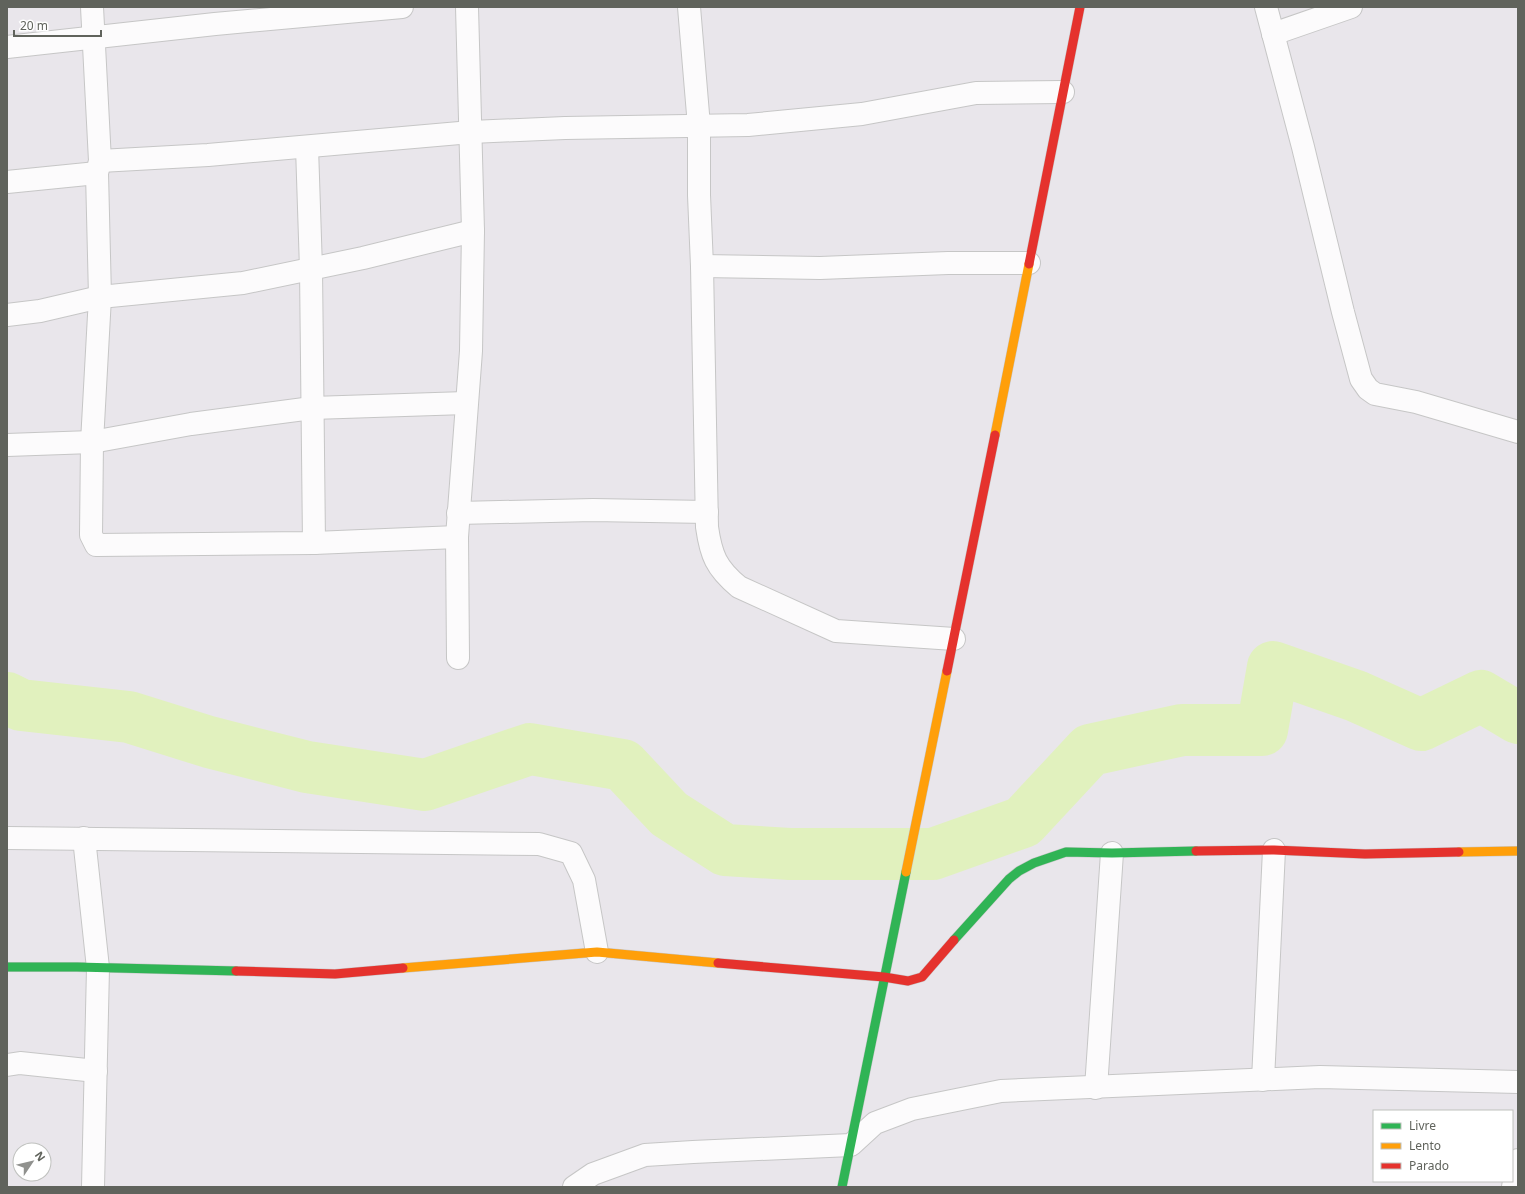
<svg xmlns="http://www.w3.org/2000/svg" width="1525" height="1194" font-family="'Noto Sans',sans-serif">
<rect width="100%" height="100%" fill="#e9e6eb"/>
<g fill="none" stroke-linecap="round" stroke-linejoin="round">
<path stroke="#e1f1be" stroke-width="52" d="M7,698L21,705L129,717L209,742L307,767L425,785L530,749L623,765L669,814L725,850L790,854H933L1023,822L1090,750L1182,730H1262L1273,667L1356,696L1421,725L1481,696L1518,718"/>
<g stroke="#c6c6c6" stroke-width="24">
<g id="street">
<path d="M92,7L100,161L97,173L100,297L92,442L91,535L96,545L314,543L457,537"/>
<path d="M689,7L699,126V195L702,266L707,527C711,555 716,568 739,587L836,631L954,639"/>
<path d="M1266,7L1303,147L1343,312L1361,379L1368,389L1375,394L1416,402L1518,432"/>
<path d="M1273,34L1351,7"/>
<path d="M7,47L215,24L402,7"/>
<path d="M307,147L311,269L314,543"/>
<path d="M100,161L208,155L471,132L565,128L748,125L862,114L976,93L1063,92"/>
<path d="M7,182L97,173"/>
<path d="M702,266L820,268L948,263H1029"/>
<path d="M7,315L40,311L100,297L243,283L363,258L473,231"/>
<path d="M7,445L92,442L191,424L312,408L466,403"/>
<path d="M458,513L593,510L707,512"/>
<path d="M458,658L457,537L471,351L473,231L467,7"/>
<path d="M7,838L539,844L571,853L584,880L597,952"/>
<path d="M84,838L98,968L93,1187"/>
<path d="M7,1065L20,1063L96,1071"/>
<path d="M1263,1080L1274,850"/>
<path d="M1096,1088L1112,853"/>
<path d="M574,1187L593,1174L645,1155L693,1152L851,1145L875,1123L912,1109L1001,1091L1320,1077L1518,1082"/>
<path d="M1513,1187L1518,1160"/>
</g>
</g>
<g stroke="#c6c6c6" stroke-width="10">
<g id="fast">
<path d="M954,940L1009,879L1019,871L1034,863L1066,852L1112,853L1196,851"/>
<path d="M7,967H77L236,971"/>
<path d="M842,1187L906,872"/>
</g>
</g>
<g stroke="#c6c6c6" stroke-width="10">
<g id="slow">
<path d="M995,435L1029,264"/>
<path d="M1459,852L1518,851"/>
<path d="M906,872L947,671"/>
<path d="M403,968L597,952L718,963"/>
</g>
</g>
<g stroke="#c6c6c6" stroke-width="10">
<g id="jam">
<path d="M1029,264L1080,7"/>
<path d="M947,671L995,435"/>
<path d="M1196,851L1274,850L1365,854L1459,852"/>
<path d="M718,963L884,977L908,981L922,977L954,940"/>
<path d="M236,971L335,974L403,968"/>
</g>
</g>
<use href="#street" stroke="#fcfbfc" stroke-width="22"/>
<use href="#fast" stroke="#30b455" stroke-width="9"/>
<use href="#slow" stroke="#ff9f0a" stroke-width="9"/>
<use href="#jam" stroke="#e5322d" stroke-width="9"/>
</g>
<rect width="1525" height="1194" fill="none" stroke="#60635c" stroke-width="16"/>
<rect x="1373" y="1110" width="140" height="72" fill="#ffffff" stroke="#bfc1be"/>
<rect x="1381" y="1123" width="20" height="6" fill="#30b455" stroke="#bfc1be"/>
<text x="1409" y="1130" font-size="12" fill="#60635c">Livre</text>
<rect x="1381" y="1143" width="20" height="6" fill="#ff9f0a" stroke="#bfc1be"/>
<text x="1409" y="1150" font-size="12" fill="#60635c">Lento</text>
<rect x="1381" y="1163" width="20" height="6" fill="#e5322d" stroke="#bfc1be"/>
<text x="1409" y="1170" font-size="12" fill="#60635c">Parado</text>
<g transform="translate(32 1162) rotate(55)"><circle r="19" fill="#ffffff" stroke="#bfc1be"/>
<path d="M0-3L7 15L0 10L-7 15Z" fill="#90918e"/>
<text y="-6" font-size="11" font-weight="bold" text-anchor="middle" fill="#60635c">N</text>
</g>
<path d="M14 30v6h87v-6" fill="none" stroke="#60635c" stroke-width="2"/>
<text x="20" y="30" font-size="12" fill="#60635c" stroke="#ffffff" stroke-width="3" paint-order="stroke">20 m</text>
</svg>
